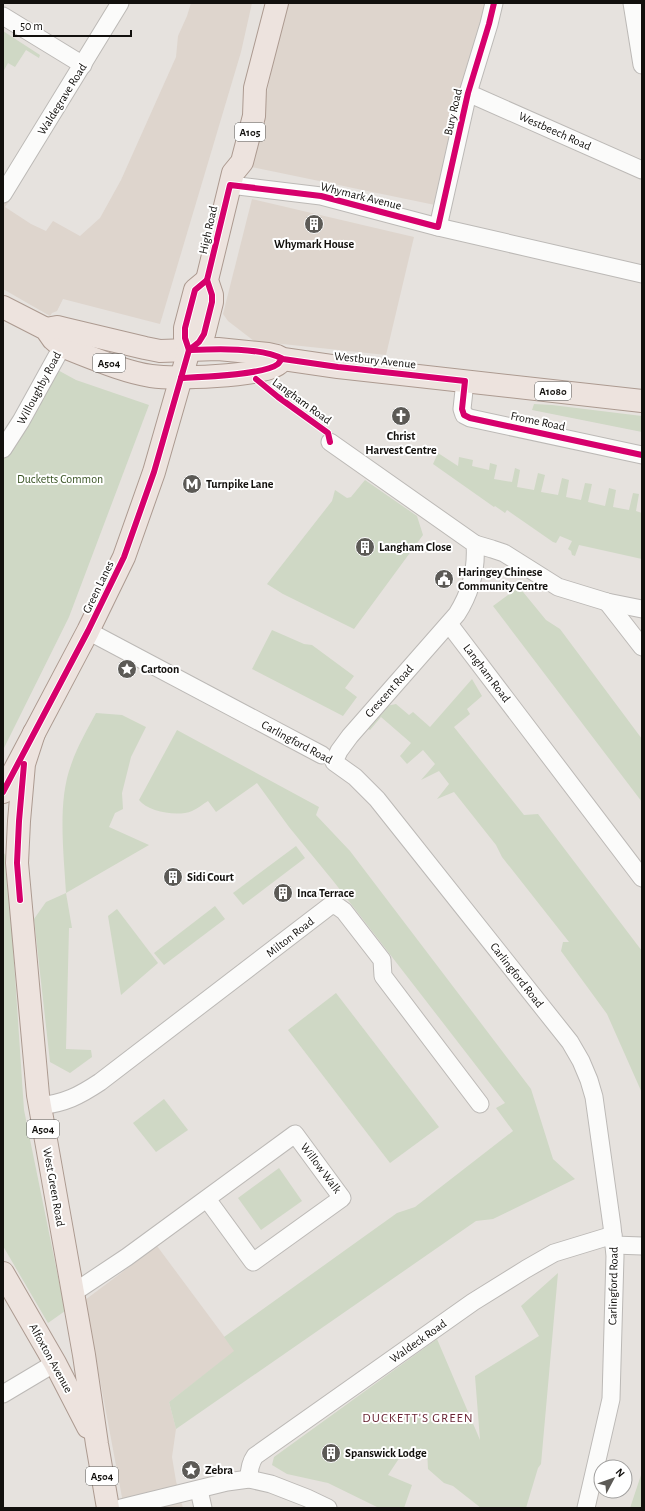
<svg xmlns="http://www.w3.org/2000/svg" width="645" height="1511" font-family="'Alegreya Sans',sans-serif">
<rect width="100%" height="100%" fill="#e6e2de"/>
<g fill="#ded5cd">
<path d="M191,3H252L241,52L160,324L63,299L57,311L52,313L50,316L3,289V191L12,197L5,207L31,224L46,231L53,221L80,236L100,218L121,180L176,57L178,36L187,16Z"/>
<path d="M286,3H494L435,205L251,167Z"/>
<path d="M252,199L414,237L386,355L254,341L228,321L223,314Z"/>
<path d="M157,1246L235,1351L169,1402L176,1429L172,1457L176,1481L183,1508H124L85,1300Z"/>
</g>
<g fill="#cfd8c5">
<path d="M3,31L40,55L39,58L26,50L15,67L8,63L3,72Z"/>
<path d="M54,368L76,380L149,405L69,617L3,750V460L32,420Z"/>
<path d="M534,404L552,405L642,416V432L532,410Z"/>
<path d="M438,453L458,466L459,457L473,460L472,466L489,470L490,463L497,465L494,479L512,482L515,468L520,470L517,487L534,490L538,473L545,475L541,492L558,495L562,478L569,480L566,497L581,500L585,483L592,484L588,502L605,506L609,488L616,490L613,507L629,510L633,493L639,494L636,511L642,513V559L579,545L575,556L572,555L571,551L568,549L572,541L560,536L556,543L553,542L507,510L505,513L495,506L494,507L433,464Z"/>
<path d="M365,480L417,516L423,535L354,629L283,594L267,584L332,501L335,490L347,498L351,497Z"/>
<path d="M519,587L546,620L560,629L642,739V802L493,606Z"/>
<path d="M272,630L304,644L312,645L354,676L345,688L357,697L343,716L252,669Z"/>
<path d="M472,679L482,696L467,709L470,714L454,727L524,815L538,814L642,951V1093L607,1014L561,951L563,942H569L502,857L496,845L454,792L437,799L449,784L439,771L421,780L435,764L423,750L407,764L400,756L411,743L381,717L370,730L366,728L386,706L396,704L409,715L413,712L430,727Z"/>
<path d="M96,713L122,715L146,727L131,757L122,793L123,809L115,813L109,827L149,845L66,893L72,928H69L66,1049L91,1050L92,1057L70,1073L50,1062L34,919L46,902L66,893C64,855 57,802 71,765C77,747 87,730 96,713Z"/>
<path d="M177,730L319,807L316,815L350,851L531,1089L553,1159L575,1179L493,1219L476,1221L176,1429L169,1402L234,1351L224,1337L397,1213L415,1207L513,1131L496,1108L505,1103L334,882L289,827L257,783L216,812L208,801C203,804 197,809 192,811C178,817 148,812 139,800Z"/>
<path d="M296,846L305,858L243,905L233,893Z"/>
<path d="M3,852L7,857L24,1110L65,1311L48,1323L3,1246Z"/>
<path d="M215,906L225,919L164,965L154,953Z"/>
<path d="M117,909L158,963L121,995L108,916Z"/>
<path d="M336,993L439,1127L390,1163L288,1030Z"/>
<path d="M164,1099L188,1130L156,1152L133,1123Z"/>
<path d="M279,1168L302,1201L261,1230L238,1198Z"/>
<path d="M558,1273L541,1464L538,1468L526,1508H481L453,1486L444,1483L428,1469L427,1450L417,1461L402,1454L388,1475L412,1485L404,1508H379L328,1483L287,1474L272,1465L274,1457L437,1339L480,1440L475,1376L539,1336L521,1306Z"/>
<path d="M642,1472V1508H630Z"/>
</g>
<g fill="none" stroke-linecap="round" stroke-linejoin="round">
<g stroke="#bcb9b6" stroke-width="19">
<g id="minor">
<path d="M632,3L642,65"/>
<path d="M3,16L83,65"/>
<path d="M468,93L642,170"/>
<path d="M230,185L321,196L438,227L642,274"/>
<path d="M3,194L120,3"/>
<path d="M438,227L468,93L489,24L494,3"/>
<path d="M465,381L462,409L464,415L470,418L642,455"/>
<path d="M330,442L475,544C477,570 471,592 457,614L350,736L339,751L334,762L355,777L377,799L570,1042L581,1061L589,1080L594,1097L612,1226L615,1256L611,1399L586,1508"/>
<path d="M3,449L21,421L58,354L61,346"/>
<path d="M475,544L492,549L504,553L558,587L607,602L642,609"/>
<path d="M607,602L642,647"/>
<path d="M449,624L642,878"/>
<path d="M88,631L322,755"/>
<path d="M40,1106C65,1103 79,1096 100,1082L331,905L337,906L344,911L382,960L383,976L480,1104"/>
<path d="M614,1245L642,1246"/>
<path d="M73,1293L127,1257L295,1134L342,1198L253,1262L207,1199"/>
<path d="M3,1394L55,1363"/>
<path d="M249,1479C249,1470 250,1463 255,1456L473,1302L526,1269L554,1253L613,1235"/>
<path d="M199,1490L203,1508"/>
<path d="M121,1508L227,1482L249,1479L271,1484L307,1498L328,1508"/>
</g>
</g>
<g stroke="#ac9a90" stroke-width="24">
<g id="primary">
<path d="M3,307L46,329L53,339L61,346C88,356 123,372 151,376C172,379 262,377 278,364C280,363 281,361 282,359"/>
<path d="M46,329L57,327L65,329L145,348L160,351L218,349L268,354L277,356L283,359L338,367L642,401"/>
<path d="M189,350L199,342L204,334L212,302V295L207,280L233,173L242,162L254,116L255,88L277,3"/>
<path d="M34,733L24,764L19,821L17,863L38,1095L84,1355L97,1444L108,1508"/>
<path d="M3,792L88,631L124,557L154,472L189,350L185,338V328L195,290L207,280"/>
<path d="M3,1273L55,1363L88,1427"/>
</g>
</g>
<use href="#minor" stroke="#fbfbfa" stroke-width="17"/>
<use href="#primary" stroke="#ede3de" stroke-width="22"/>
<g stroke="#fff" stroke-width="8">
<g id="cycleway">
<path d="M189,350L199,342L204,334L212,302V295L207,280L230,185L321,196L438,227L468,93L489,24L494,3"/>
<path d="M189,350C215,349 260,347 283,359L338,367L465,381L462,409L464,415L470,418L642,455"/>
<path d="M181,378C201,377 264,375 278,364C279,363 280,361 282,359"/>
<path d="M256,379L278,397L328,433L330,442"/>
<path d="M3,792L88,631L124,557L154,472L189,350L185,338V328L195,290L207,280"/>
<path d="M20,900L17,863L19,821L24,764"/>
</g>
</g>
<use href="#cycleway" stroke="#d6006c" stroke-width="6"/>
</g>
<defs>
<g id="building-disc" transform="scale(1)"><circle r="9.5" fill="#5c5a56" stroke="#fff"/><path d="M-4-6H4V6H1V3H-1V6H-4ZM-2.5-4.3h1.7v1.8h-1.7ZM.8-4.3h1.7v1.8H.8ZM-2.5-1h1.7V.8h-1.7ZM.8-1h1.7V.8H.8Z" fill="#fff"/></g>
<g id="church-disc" transform="scale(1)"><circle r="9.5" fill="#5c5a56" stroke="#fff"/><path d="M-1.2-6h2.4v3.5h3.3v2.4h-3.3V6h-2.4V-.1h-3.3v-2.4h3.3Z" fill="#fff"/></g>
<g id="metro-disc" transform="scale(1)"><circle r="9.5" fill="#5c5a56" stroke="#fff"/><path d="M-5.5 5V-5H-3L0 0L3-5H5.5V5H3V-.5L0 4L-3-.5V5Z" fill="#fff"/></g>
<g id="civic-disc" transform="scale(1)"><circle r="9.5" fill="#5c5a56" stroke="#fff"/><path d="M-.6-6.5H3V-4.5H.6V-3L4-1V1h2V6H-6V1h2V-1L-.6-3ZM-1.2 2.5V6h2.4V2.5Z" fill="#fff"/></g>
<g id="sight-disc" transform="scale(1)"><circle r="9.5" fill="#5c5a56" stroke="#fff"/><path d="M0-6L1.8-2.2L6-1.7L2.9 1.2L3.7 5.4L0 3.3L-3.7 5.4L-2.9 1.2L-6-1.7L-1.8-2.2Z" fill="#fff"/></g>
</defs>
<g fill-rule="evenodd">
<use href="#building-disc" x="314" y="224"/>
<use href="#church-disc" x="401" y="416"/>
<use href="#metro-disc" x="192" y="484"/>
<use href="#building-disc" x="365" y="547"/>
<use href="#civic-disc" x="444" y="579"/>
<use href="#sight-disc" x="127" y="669"/>
<use href="#building-disc" x="173" y="877"/>
<use href="#building-disc" x="283" y="893"/>
<use href="#building-disc" x="331" y="1453"/>
<use href="#sight-disc" x="191" y="1470"/>
</g>
<g text-anchor="middle" stroke-width="4" stroke-linejoin="round" paint-order="stroke">
<g fill="#fff" stroke="#595856" stroke-width="1">
<rect x="235" y="123" width="30" height="18" rx="3"/>
<rect x="93" y="354" width="32" height="18" rx="3"/>
<rect x="535" y="382" width="36" height="18" rx="3"/>
<rect x="27" y="1120" width="32" height="18" rx="3"/>
<rect x="86" y="1467" width="32" height="18" rx="3"/>
</g>
<g font-size="11" font-weight="bold" fill="#12100d">
<text x="250" y="136">A105</text>
<text x="109" y="367">A504</text>
<text x="553" y="395">A1080</text>
<text x="43" y="1133">A504</text>
<text x="102" y="1480">A504</text>
</g>
<g font-size="12" fill="#12100d" stroke="#fff">
<text transform="translate(62 99) rotate(-58)" y="4">Waldegrave Road</text>
<text transform="translate(453 112) rotate(-77)" y="4">Bury Road</text>
<text transform="translate(555 131) rotate(24)" y="4">Westbeech Road</text>
<text transform="translate(361 196) rotate(14)" y="4">Whymark Avenue</text>
<text transform="translate(208 230) rotate(-77)" y="4">High Road</text>
<text transform="translate(375 360) rotate(6)" y="4">Westbury Avenue</text>
<text transform="translate(39 388) rotate(-62)" y="4">Willoughby Road</text>
<text transform="translate(302 401) rotate(36)" y="4">Langham Road</text>
<text transform="translate(538 421) rotate(12)" y="4">Frome Road</text>
<text transform="translate(98 587) rotate(-64)" y="4">Green Lanes</text>
<text transform="translate(487 673) rotate(53)" y="4">Langham Road</text>
<text transform="translate(389 691) rotate(-48)" y="4">Crescent Road</text>
<text transform="translate(297 742) rotate(28)" y="4">Carlingford Road</text>
<text transform="translate(290 937) rotate(-38)" y="4">Milton Road</text>
<text transform="translate(517 975) rotate(52)" y="4">Carlingford Road</text>
<text transform="translate(321 1168) rotate(53)" y="4">Willow Walk</text>
<text transform="translate(54 1187) rotate(80)" y="4">West Green Road</text>
<text transform="translate(613 1286) rotate(-89)" y="4">Carlingford Road</text>
<text transform="translate(418 1341) rotate(-35)" y="4">Waldeck Road</text>
<text transform="translate(51 1358) rotate(61)" y="4">Alfoxton Avenue</text>
</g>
<g font-size="12" font-weight="bold" fill="#12100d" stroke="#fff" text-anchor="start">
<text x="314" y="248" text-anchor="middle">Whymark House</text>
<text x="401" y="440" text-anchor="middle">Christ<tspan x="401" dy="14">Harvest Centre</tspan></text>
<text x="206" y="488">Turnpike Lane</text>
<text x="379" y="551">Langham Close</text>
<text x="458" y="576">Haringey Chinese<tspan x="458" dy="14">Community Centre</tspan></text>
<text x="141" y="673">Cartoon</text>
<text x="187" y="881">Sidi Court</text>
<text x="297" y="897">Inca Terrace</text>
<text x="345" y="1457">Spanswick Lodge</text>
<text x="205" y="1474">Zebra</text>
</g>
<g font-size="12" fill="#385323" stroke="#fff">
<text x="60" y="483">Ducketts Common</text>
</g>
<g font-size="13" letter-spacing="1" fill="#6b2635" stroke="#fff">
<text x="418" y="1422">DUCKETT'S GREEN</text>
</g>
</g>
<rect width="645" height="1511" fill="none" stroke="#12100d" stroke-width="8"/>
<g transform="translate(613 1479) rotate(49)"><circle r="19" fill="#ffffff" stroke="#a09f9e"/>
<path d="M0-3L7 15L0 10L-7 15Z" fill="#5c5a56"/>
<text y="-6" font-size="11" font-weight="bold" text-anchor="middle" fill="#12100d">N</text>
</g>
<path d="M14 30v6h117v-6" fill="none" stroke="#12100d" stroke-width="2"/>
<text x="20" y="30" font-size="12" fill="#12100d" stroke="#ffffff" stroke-width="3" paint-order="stroke">50 m</text>
</svg>
